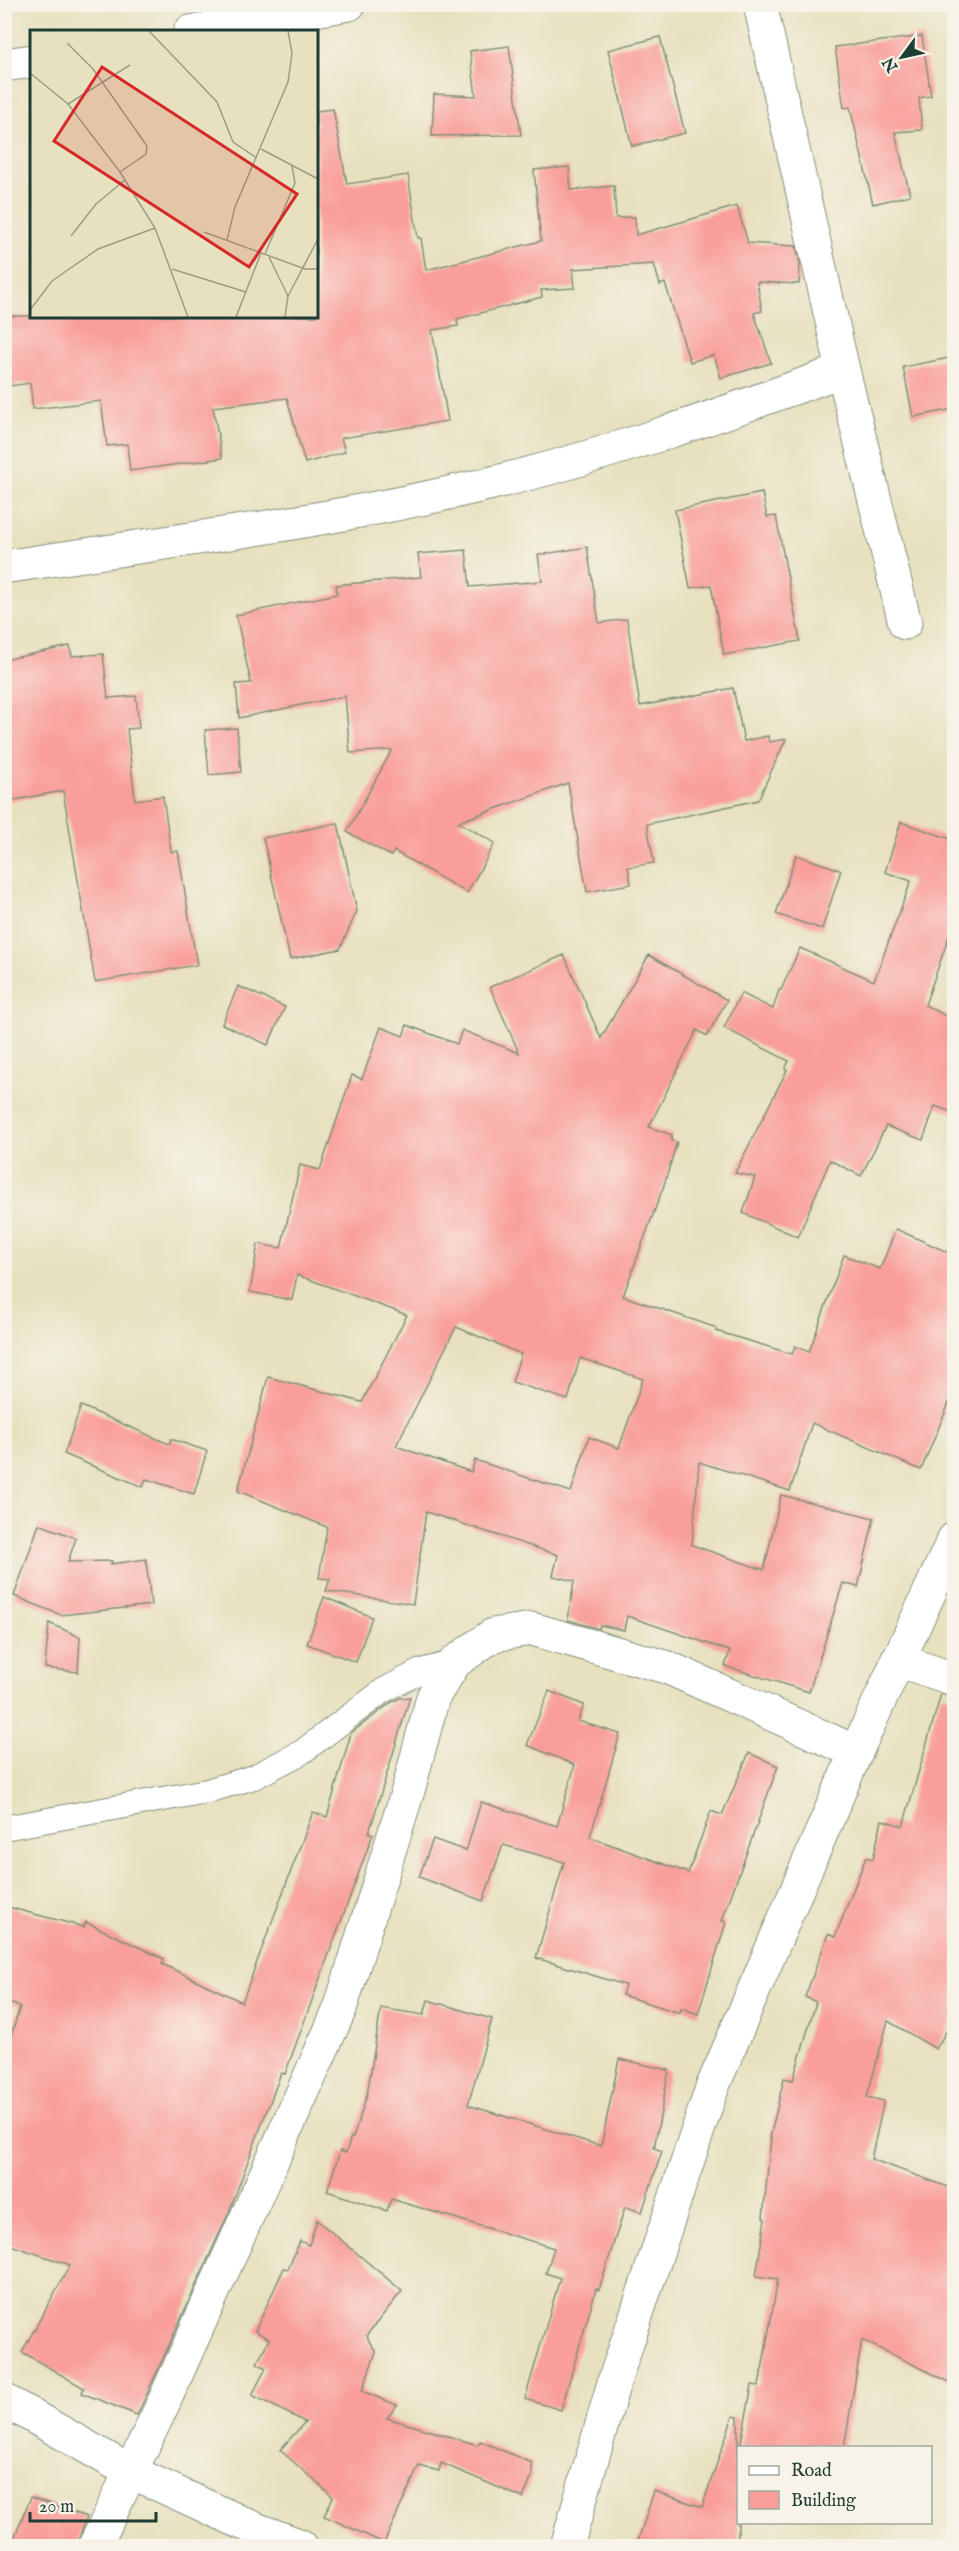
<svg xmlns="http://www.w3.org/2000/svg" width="959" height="2551" font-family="'IM FELL English',serif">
<rect width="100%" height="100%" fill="#f7f3e8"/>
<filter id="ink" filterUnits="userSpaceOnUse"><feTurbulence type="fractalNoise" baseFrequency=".0167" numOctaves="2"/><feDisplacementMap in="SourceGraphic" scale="12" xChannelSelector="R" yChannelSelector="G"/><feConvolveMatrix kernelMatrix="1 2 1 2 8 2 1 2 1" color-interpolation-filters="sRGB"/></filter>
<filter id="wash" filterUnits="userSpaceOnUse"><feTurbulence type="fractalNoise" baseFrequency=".008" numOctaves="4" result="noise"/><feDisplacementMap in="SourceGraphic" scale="24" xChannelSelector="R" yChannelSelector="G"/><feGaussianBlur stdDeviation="1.35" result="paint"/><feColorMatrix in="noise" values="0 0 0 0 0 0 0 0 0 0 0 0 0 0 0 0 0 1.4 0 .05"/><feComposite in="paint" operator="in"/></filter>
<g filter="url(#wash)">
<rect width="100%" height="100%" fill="#e7e1bf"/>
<g id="blocks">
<g fill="#f99e9a" fill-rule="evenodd">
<path d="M922,36L931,96L919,98L922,130L895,132L910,195L873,204L850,107L844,108L835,47Z"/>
<path d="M660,37L685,133L632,146L608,50Z"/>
<path d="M509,46L521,135L432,136L434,94L476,96L470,51Z"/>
<path d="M333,109L347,184L408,175L418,238H421L426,270L541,241L534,170L569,167L571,190L614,186L616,218L635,217L636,235L737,206L748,243L796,246L800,264L799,284L757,282L762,311L754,313L771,363L721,378L714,355L690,362L665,283L660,285L654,264L573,269L575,288L541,290L542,297L457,319L458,326L432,330L448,421L341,438L345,452L305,463L287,398L213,407L222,458L130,471L127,444L107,446L101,401L33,409L30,383L10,386L4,316H316V111Z"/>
<path d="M954,357V409L913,417L903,367Z"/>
<path d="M762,493L767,517L776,516L800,641L724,655L711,585L690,588L675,510Z"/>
<path d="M587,547L599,623L627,619L640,706L733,688L744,741L768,736L769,742L786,739L758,800L647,824L654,863L628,867L631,884L587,892L568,783L458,822L495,843L467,893L394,851L391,856L347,832L392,750L350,753L345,696L239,718L236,684L251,683L236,615L337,594L336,585L421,577L418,554L466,550L470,587L542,581L538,555Z"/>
<path d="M70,646L72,656L103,654L108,698L136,696L139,728L127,729L135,800L163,796L171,852L178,851L197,965L95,982L63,791L4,802V660Z"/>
<path d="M237,728L241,772L209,775L205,730Z"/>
<path d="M901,822L954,840V922L925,1005L954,1020V1113L935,1106L923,1140L886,1126L861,1176L830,1160L798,1237L743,1213L755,1177L735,1173L787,1070L785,1069L789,1061L724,1028L741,993L773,1009L779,990H781L800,948L874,981L911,881L885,872Z"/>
<path d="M338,823L357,911L340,949L290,959L263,838Z"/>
<path d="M796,855L841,870L822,929L776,914Z"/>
<path d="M564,955L601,1038L649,955L727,1000L707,1036L697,1030L649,1127L672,1135L671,1141L677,1142L664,1185L623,1296L717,1328L716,1331L792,1354L795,1346L809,1352L844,1255L880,1269L896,1229L954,1255V1391L921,1470L812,1423L790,1491L699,1462L692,1545L764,1570L781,1495L874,1518L858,1587L843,1583L809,1692L725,1666L730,1651L627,1616L624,1630L600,1625L599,1629L568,1620L574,1581L553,1576L558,1555L426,1512L413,1604L326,1591L330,1579L319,1578L327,1527L238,1491L268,1377L362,1402L407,1315L297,1275L292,1300L250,1292L258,1244L281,1248L300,1165L320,1170L352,1075L362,1079L381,1027L403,1036L407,1025L457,1044L462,1030L519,1053L490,987ZM456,1327L521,1354L512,1382L568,1400L580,1358L643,1379L619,1448L589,1437L571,1492L475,1460L471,1472L396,1446Z"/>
<path d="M238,986L285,1007L268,1045L222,1024Z"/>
<path d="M81,1406L169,1444L171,1439L207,1451L194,1494L146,1479L143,1487L64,1454Z"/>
<path d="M39,1524L76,1538L68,1562L112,1561L111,1564L146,1559L151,1605L61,1615L14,1596Z"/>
<path d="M324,1597L372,1617L356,1662L307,1644Z"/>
<path d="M49,1623L80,1637L78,1672L45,1668Z"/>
<path d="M549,1691L584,1705L578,1721L620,1734L590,1837L688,1873L711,1811L722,1815L749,1753L778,1766L722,1921L726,1922L698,2014L681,2008L680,2013L622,1995L625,1985L536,1958L564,1862L503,1845L483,1901L419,1877L433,1839L466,1851L481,1802L557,1826L575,1765L527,1745Z"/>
<path d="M941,1694L954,1697V2018L936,2049L888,2021L867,2097L884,2101L871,2159L954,2189V2384L862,2340L844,2448H740L752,2385L759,2386L778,2279L756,2276L765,2219L763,2218L771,2138H770L784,2078L793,2080L816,2002L805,1997L828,1934L835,1937L866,1857L873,1859L882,1820L903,1826Z"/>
<path d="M410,1697L369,1833L373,1834L285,2074L281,2073L229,2212L146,2396L137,2415L82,2393L84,2388L22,2352L70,2265L4,2243V2058L20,2007L4,2001V1906L84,1927L86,1922L164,1959L162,1964L242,2002L313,1812L327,1817L351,1733L392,1702L400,1698Z"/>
<path d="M428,2000L492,2019L468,2105L601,2146L619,2059L669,2070L654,2148L662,2151L642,2212L625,2207L599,2290L596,2289L561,2410L525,2399L560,2278L546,2273L554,2248L391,2199L387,2211L327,2191L340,2151L346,2153L351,2137L353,2138L367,2095L381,2008L424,2015Z"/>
<path d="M317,2220L402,2291L366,2336L376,2352L362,2391L397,2405L387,2418L478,2445L480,2441L532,2463V2477L523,2498L441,2463L439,2471L419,2466L384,2543L324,2516L333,2497L280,2450L305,2422L252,2395L266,2368L257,2363L269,2339L255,2331L284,2268L288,2269L300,2241L309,2245Z"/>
<path d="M733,2416L738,2417V2547H636L654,2491L702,2507Z"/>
<path d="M31,2497L87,2517L76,2547H10Z"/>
</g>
</g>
</g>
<g filter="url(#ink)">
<use href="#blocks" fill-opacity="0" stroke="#838f7a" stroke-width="1.5"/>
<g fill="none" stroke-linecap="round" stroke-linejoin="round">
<g stroke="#838f7a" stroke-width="26">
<path id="lane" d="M4,1828L207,1791L254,1777L302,1752L384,1690L421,1671L455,1662"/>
</g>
<g stroke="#838f7a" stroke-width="35">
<g id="street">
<path d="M760,4L843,370L905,623"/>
<path d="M190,32L349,4"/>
<path d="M4,65L32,61"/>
<path d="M4,567C166,542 329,522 488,484C609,455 726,413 843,370"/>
<path d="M897,1660L954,1679"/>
<path d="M4,2400L131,2472L258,2530L301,2546"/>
<path d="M95,2546L163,2404L340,2009L409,1787L433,1697L455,1662L493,1635L532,1629L669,1668L856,1752"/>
</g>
</g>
<g stroke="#838f7a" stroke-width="35">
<path id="secondary" d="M567,2546L615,2379L712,2088L856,1752L954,1539"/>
</g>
<use href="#lane" stroke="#fff" stroke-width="24"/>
<use href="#street" stroke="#fff" stroke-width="33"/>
<use href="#secondary" stroke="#fff" stroke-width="33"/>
</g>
</g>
<g transform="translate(30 30)">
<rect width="288" height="288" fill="#e7e1bf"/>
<path fill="none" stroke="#979f87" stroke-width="1.5" d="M119,1L187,72L203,112L227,128M37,13L63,39L117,116L116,124L90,142M0,43L38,74L90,142L125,198L158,287M38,74L100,35M231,119L288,149M174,202L275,239H288M41,206L66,174L95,150M197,210L205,177L258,52L262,23L258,1M235,224L265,153L262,136M238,225L258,266L255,287M142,239L216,262M258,266L288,209M0,280L22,251L68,219L125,198M206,287L231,223"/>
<path fill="#d62828" fill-opacity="0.15" stroke="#d62828" stroke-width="3" d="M72,37L267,164L219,237L24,111Z"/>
<rect width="288" height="288" fill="none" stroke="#1f3d34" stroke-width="3"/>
</g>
<rect width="959" height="2551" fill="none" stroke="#f7f3e8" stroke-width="24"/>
<rect x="737" y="2446" width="195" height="78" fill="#f7f3e8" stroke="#a1aaa0" stroke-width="1.5"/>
<rect x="749" y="2466" width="30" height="9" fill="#ffffff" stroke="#a1aaa0" stroke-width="1.5"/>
<text x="791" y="2476" font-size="18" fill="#1f3d34">Road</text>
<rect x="749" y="2491" width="30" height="18" fill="#f99e9a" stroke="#a1aaa0" stroke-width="1.5"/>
<text x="791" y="2506" font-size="18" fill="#1f3d34">Building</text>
<g transform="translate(902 57) rotate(237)" stroke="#f7f3e8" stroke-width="4.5" paint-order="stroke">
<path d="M0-4.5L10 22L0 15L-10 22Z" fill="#1f3d34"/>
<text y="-9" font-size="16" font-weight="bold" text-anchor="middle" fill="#1f3d34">N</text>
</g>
<path d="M30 2512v9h126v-9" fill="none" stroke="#1f3d34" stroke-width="3"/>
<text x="39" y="2512" font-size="18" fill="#1f3d34" stroke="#f7f3e8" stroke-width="4.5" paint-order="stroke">20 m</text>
</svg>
